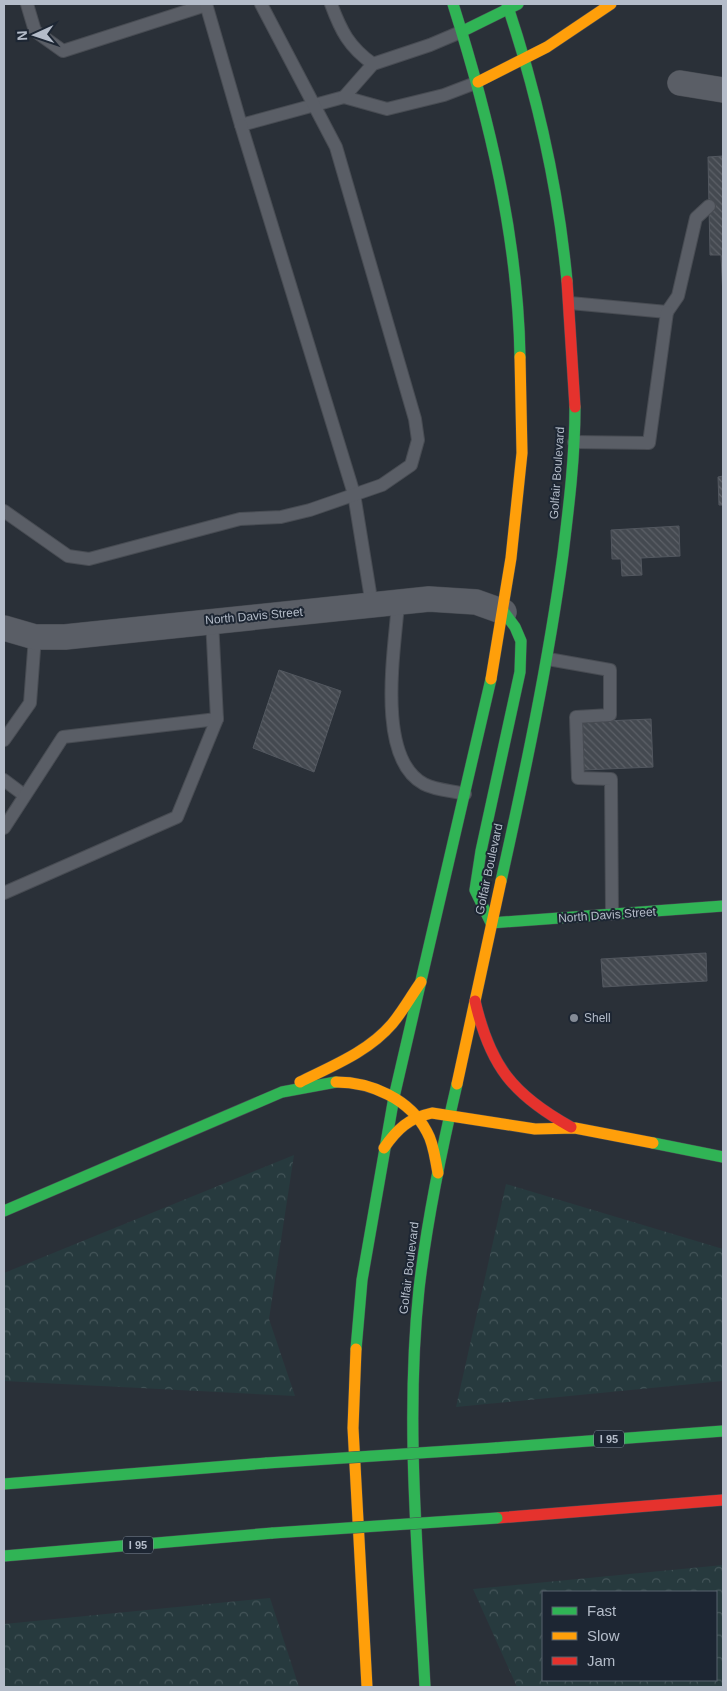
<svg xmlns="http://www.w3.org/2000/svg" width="727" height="1691" font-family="Helvetica,sans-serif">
<defs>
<pattern id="forest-crowns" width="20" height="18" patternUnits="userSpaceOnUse" patternTransform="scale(1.25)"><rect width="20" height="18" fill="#273a3e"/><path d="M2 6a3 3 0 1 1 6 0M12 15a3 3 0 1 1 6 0" fill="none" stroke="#445559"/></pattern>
<pattern id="building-back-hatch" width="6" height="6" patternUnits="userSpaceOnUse" patternTransform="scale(1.25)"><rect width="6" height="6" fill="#444950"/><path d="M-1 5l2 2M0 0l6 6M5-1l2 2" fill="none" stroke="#5d6168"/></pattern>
</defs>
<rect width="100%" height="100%" fill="#2a3038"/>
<g fill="url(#forest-crowns)" fill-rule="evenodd">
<path d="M294,1155L269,1319L295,1396L4,1381V1273Z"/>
<path d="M506,1184L723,1249V1381L456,1407Z"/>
<path d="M723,1565V1687H517L473,1589ZM543,1592H716V1680H543Z"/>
<path d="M270,1598L299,1687H4V1624Z"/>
</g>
<g fill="url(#building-back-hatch)" stroke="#52575f">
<path d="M723,156V297L721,255H710L708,157Z"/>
<path d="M723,476V505H719L718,477Z"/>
<path d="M679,526L680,556L641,558L642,575L622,576L621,559H612L611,530Z"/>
<path d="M279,670L341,691L314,772L253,748Z"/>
<path d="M651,719L653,767L584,770L582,722Z"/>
<path d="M706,953L707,981L603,987L601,959Z"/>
</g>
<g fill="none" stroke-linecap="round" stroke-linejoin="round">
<g stroke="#484c53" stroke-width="14">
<g id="lane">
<path d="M27,4L35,31L63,51L206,5"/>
<path d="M206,4L241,125L344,97L387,109L444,95L478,82"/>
<path d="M331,4C341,31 349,47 373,64"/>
<path d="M344,97L373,64L430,45L463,31"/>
<path d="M241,125L354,494L372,605"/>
<path d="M570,303L667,312L678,296L696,218L709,206"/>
<path d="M574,442L649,443L667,312"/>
<path d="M4,511L68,556L89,559L240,519L281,517L310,510L382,485L411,465L418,440L415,419L336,147L261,4"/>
<path d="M398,603C395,648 375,758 424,784C435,790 453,791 465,794"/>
<path d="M548,659L610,670V715L576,717L578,778L611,779L612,914"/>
<path d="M4,740L30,703L35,637"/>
<path d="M4,780L24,795"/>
<path d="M4,828L63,737L217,719"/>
<path d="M4,893L177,817L217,719L212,620"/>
</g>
</g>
<g stroke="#484c53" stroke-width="26">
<g id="street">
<path d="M680,83L723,90"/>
<path d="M4,628L35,637H65L429,599L476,602L504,612"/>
</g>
</g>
<g stroke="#484c53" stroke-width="12">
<g id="fast">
<path d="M453,4C489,118 518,237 520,357"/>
<path d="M507,4C537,94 558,186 567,281"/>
<path d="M463,31L518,4"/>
<path d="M504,612L515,627L521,641L520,672L481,851L475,890L491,923L723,906"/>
<path d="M501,881C525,773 548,664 563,554C569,505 575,456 575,407"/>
<path d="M653,1143L723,1157"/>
<path d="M4,1211L282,1092L336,1082"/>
<path d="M356,1349L362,1280L394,1097L491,679"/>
<path d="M495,1448L723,1431"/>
<path d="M4,1484L267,1463"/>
<path d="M4,1556L273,1533"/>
<path d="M425,1687C418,1555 405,1421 419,1289C427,1219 441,1152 457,1084"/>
</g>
</g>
<g stroke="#484c53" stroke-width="12">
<g id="slow">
<path d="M478,82L547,47L611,4"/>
<path d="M491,679L511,558L522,453L520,357"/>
<path d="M300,1082C332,1066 368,1052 392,1024C403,1011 411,996 421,982"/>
<path d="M336,1082C371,1082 410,1099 427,1132C434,1144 435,1159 438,1173"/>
<path d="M457,1084L501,881"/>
<path d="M384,1148C397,1129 409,1118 432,1113L535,1129L575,1128L653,1143"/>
<path d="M356,1349L353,1428L367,1687"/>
</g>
</g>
<g stroke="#484c53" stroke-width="12">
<g id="jam">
<path d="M567,281L575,407"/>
<path d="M475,1001C490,1066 513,1095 571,1127"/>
<path d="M497,1518L723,1500"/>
</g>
</g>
<use href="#lane" stroke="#5a5e66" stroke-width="12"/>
<use href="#street" stroke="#5a5e66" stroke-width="25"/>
<use href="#fast" stroke="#30b455" stroke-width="11"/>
<use href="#slow" stroke="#ff9f0a" stroke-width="11"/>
<use href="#jam" stroke="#e5322d" stroke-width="11"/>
<g stroke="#474c53" stroke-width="12" stroke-linecap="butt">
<g id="fast-bridge">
<path d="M267,1463L495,1448"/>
<path d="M273,1533L497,1518"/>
</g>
</g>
<use href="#fast-bridge" stroke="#30b455" stroke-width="11"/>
</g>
<circle fill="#848b96" stroke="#1d2633" stroke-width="2" cx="574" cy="1018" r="5"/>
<g text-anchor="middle" stroke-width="4" stroke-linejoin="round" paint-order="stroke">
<g fill="#1d2633" stroke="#878f9c" stroke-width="1">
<rect x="594" y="1430.5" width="30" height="17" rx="4"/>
<rect x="123" y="1536.5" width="30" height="17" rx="4"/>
</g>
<g font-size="11" font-weight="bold" fill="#b4bcc9">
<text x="609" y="1443">I 95</text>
<text x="138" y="1549">I 95</text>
</g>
<g font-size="12" fill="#b4bcc9" stroke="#1d2633">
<text transform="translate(557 473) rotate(-86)" y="4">Golfair Boulevard</text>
<text transform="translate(254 616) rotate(-5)" y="4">North Davis Street</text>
<text transform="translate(489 869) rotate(-78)" y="4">Golfair Boulevard</text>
<text transform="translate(607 915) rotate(-4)" y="4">North Davis Street</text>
<text transform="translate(409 1268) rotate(-83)" y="4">Golfair Boulevard</text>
</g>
<g font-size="12" fill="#b4bcc9" stroke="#1d2633" text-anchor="start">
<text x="584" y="1022">Shell</text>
</g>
</g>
<rect width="727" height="1691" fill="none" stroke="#b4bcc9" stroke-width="10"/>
<rect x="542" y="1591" width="175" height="90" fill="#1d2633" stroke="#59626f"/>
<rect x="552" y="1607" width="25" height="8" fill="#30b455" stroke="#59626f"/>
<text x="587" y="1616" font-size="15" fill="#b4bcc9">Fast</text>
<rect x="552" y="1632" width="25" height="8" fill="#ff9f0a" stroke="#59626f"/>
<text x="587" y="1641" font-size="15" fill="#b4bcc9">Slow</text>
<rect x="552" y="1657" width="25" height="8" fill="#e5322d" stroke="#59626f"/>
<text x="587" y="1666" font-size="15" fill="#b4bcc9">Jam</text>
<g transform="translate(35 35) rotate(267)" stroke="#1d2633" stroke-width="4" paint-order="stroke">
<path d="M0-4L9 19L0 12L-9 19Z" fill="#b4bcc9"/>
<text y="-8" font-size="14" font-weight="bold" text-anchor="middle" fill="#b4bcc9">N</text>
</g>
</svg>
